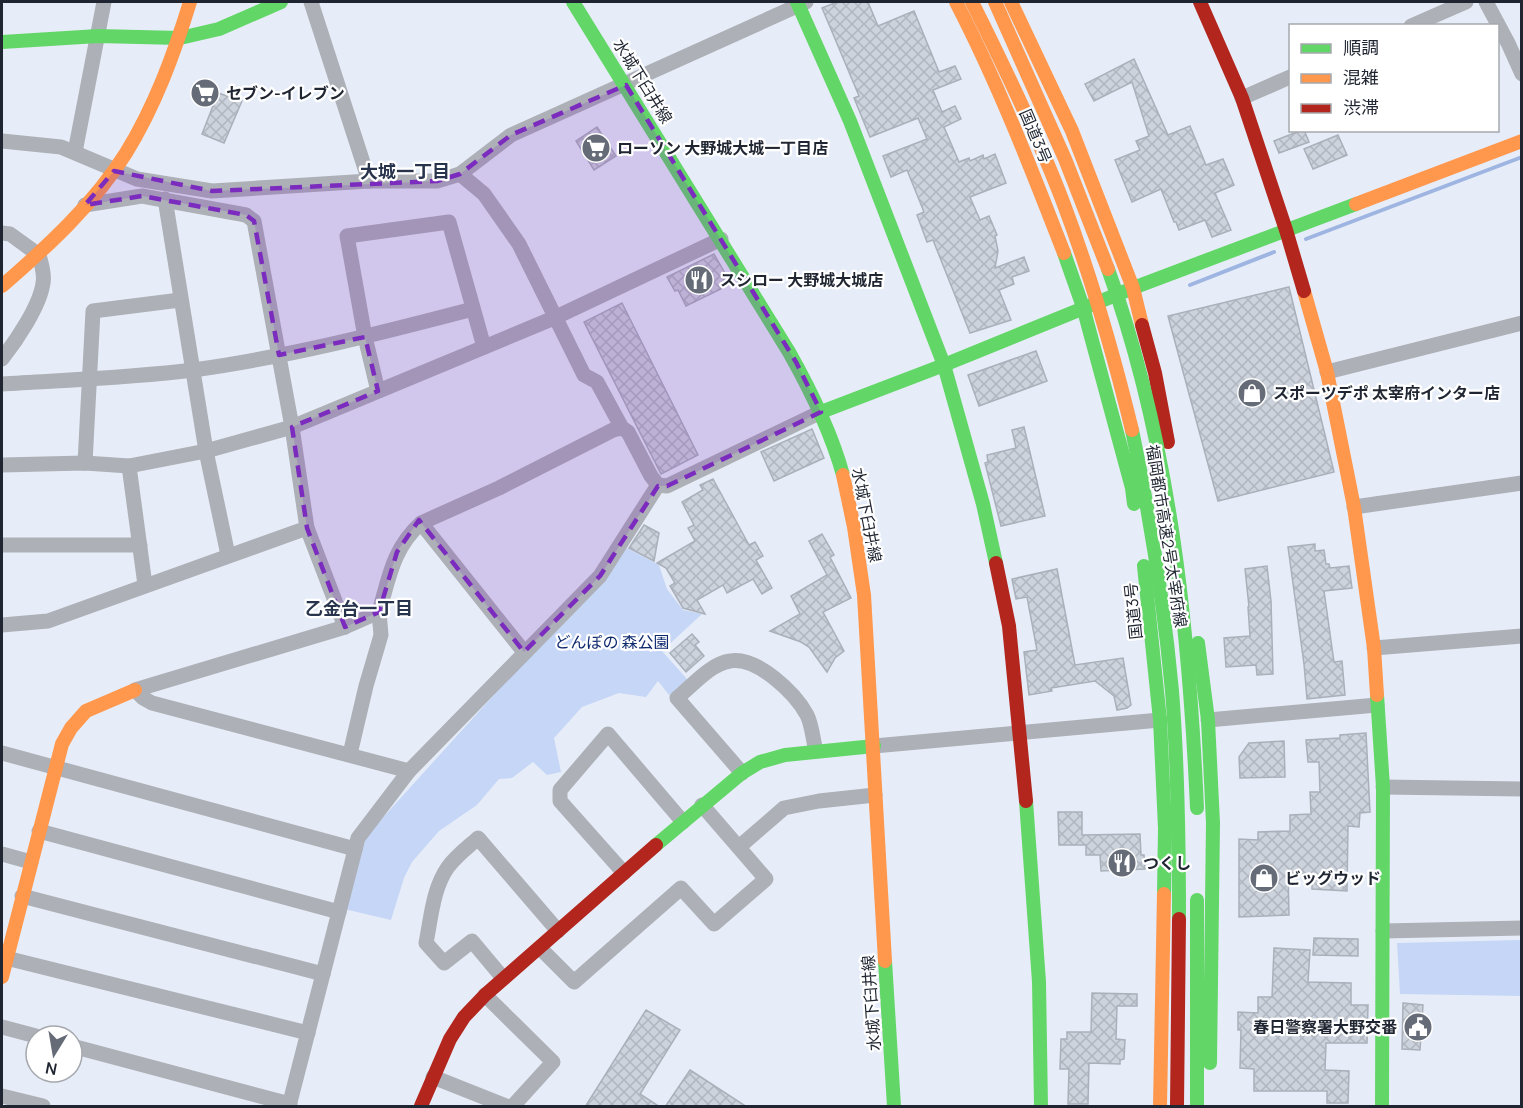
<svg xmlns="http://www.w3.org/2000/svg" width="1523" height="1108" font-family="Manrope,'Noto Sans JP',sans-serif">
<defs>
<pattern id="building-cross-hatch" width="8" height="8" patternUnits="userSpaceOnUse" patternTransform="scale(1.5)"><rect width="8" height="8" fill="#cdd3dd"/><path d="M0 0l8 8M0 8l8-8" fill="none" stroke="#b0b5be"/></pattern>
</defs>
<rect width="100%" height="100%" fill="#e7edf8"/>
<g fill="#c5d6f6">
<path d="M627,548L659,565L667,589L683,610L702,614L662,651L688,680L669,695L658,681L646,697L619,693L582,707L554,738L561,772L547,775L533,762L512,778L499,779L477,805L439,831L412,862L404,878L391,920L344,909L360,850L368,834Z"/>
<path d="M1521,940V996L1400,994L1397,943Z"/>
</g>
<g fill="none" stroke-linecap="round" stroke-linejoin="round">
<g stroke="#9eb5e2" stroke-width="4">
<path d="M1306,239L1522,157"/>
<path d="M1190,285L1274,252"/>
</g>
</g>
<g fill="url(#building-cross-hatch)" stroke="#aab0ba" stroke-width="1.5">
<path d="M837,2H868L878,26L914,11L939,72L955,66L961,79L933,90L942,112L955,106L961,119L944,127L959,162L969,158L970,161L983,155L984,159L995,154L1006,183L970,197L980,220L989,216L997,235L995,236L998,251L995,268L1024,257L1029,271L1012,277L1014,284L999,290L1011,320L970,333L933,240L927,242L917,215L924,212L907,170L891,177L883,156L927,139L918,118L870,137L854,98L859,96L822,8Z"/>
<path d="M1134,59L1168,135L1190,126L1206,165L1223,159L1234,185L1215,193L1231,230L1212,237L1205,220L1179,230L1176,222H1174L1161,189L1132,202L1115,160L1140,150L1136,141L1149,136L1132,82L1094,101L1085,84Z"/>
<path d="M218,93L242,101L224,143L202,134Z"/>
<path d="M597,127L616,156L594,170L576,141Z"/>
<path d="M1302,130H1304L1309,142L1279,153L1274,141Z"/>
<path d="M1338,135L1347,155L1313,169L1304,149Z"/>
<path d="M714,254L731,284L686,306L678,290L675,291L667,277Z"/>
<path d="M1289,287L1334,472L1218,501L1168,316Z"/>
<path d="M622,303L698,455L661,474L584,322Z"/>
<path d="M1036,351L1047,381L979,406L968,375Z"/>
<path d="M1024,427L1045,516L1001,526L985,463L988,462L987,455L1016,448L1012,430Z"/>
<path d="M812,429L824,458L774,481L761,452Z"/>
<path d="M713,479L749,545L755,542L763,556L756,560L772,588L762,594L753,579L727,593L723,585L697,600L705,614L683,608L670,586L675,583L666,568L657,563L695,541L688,528L694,525L682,502L703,490L700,485Z"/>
<path d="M644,525L659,533L654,561L629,548Z"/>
<path d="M822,534L834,555L830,557L851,598L823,612L844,651L835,658L827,672L809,647L801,642L770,631L800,614L791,596L827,575L809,541Z"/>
<path d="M1315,544V551L1324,550L1326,564H1329L1330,568L1349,566L1352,588L1324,591L1334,662L1342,661L1345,695L1307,699L1304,664L1288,547Z"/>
<path d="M1267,566L1271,601L1273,674L1257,675L1256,665L1226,667L1224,638L1250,636L1248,607H1249L1245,569Z"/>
<path d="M1057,569L1075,665L1123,658L1131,705L1127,708L1117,710L1114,696L1095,681L1051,688L1052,691L1029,695L1024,652L1037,650L1027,597L1016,599L1012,579Z"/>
<path d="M692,634L699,642L695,645L704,656L686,672L670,653Z"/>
<path d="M1366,733L1370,812L1360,813L1359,827L1348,826L1347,891L1312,889V874L1288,873L1289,915L1239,917V839L1258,840V832L1290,831V815L1311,814L1310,792H1320L1319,762H1308L1306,740L1340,738V735Z"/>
<path d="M1284,741L1285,777L1240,778L1239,757L1249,743Z"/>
<path d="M1058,812H1082V835L1140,834L1141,855H1144L1145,869L1101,871L1100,855H1086V845H1059Z"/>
<path d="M1314,938L1358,939V956L1313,955Z"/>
<path d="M1274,948L1310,950L1308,982L1351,983V1005H1368L1367,1043H1326L1325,1070L1349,1071L1348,1103H1327V1091H1254V1069L1240,1068L1241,1030H1238V1012L1258,1013V997H1272Z"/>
<path d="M1092,993L1137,994V1006H1117L1116,1039L1125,1040L1124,1059L1120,1060V1064L1089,1063L1088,1104H1068L1069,1069H1060L1061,1039H1067V1032H1091Z"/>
<path d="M1403,1003L1423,1005L1420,1050L1402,1049Z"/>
<path d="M646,1010L680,1030L640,1094L660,1107H585Z"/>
<path d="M690,1070L747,1107H665Z"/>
</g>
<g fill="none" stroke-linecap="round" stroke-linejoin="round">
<g stroke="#adb0b6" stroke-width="15">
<path d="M311,2L369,181"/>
<path d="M1486,2L1508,43L1522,74"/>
<path d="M1411,26L1466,2"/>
<path d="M1242,98L1290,77"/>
<path d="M2,141L61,147L137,179L212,191L369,181H437L460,174L511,135L806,2"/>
<path d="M75,152L104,2"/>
<path d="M460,174L484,194L519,244L584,375L597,382L622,428L628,432L651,476L658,485L667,486L821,412"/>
<path d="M165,199L206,451L228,555"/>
<path d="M85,205L142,196L246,215L254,221L292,427L307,528L345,627"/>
<path d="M2,233L10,234L39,255C41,263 45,274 43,283C40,306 16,341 2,359"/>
<path d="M1327,372L1522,323"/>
<path d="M2,384C65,380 129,378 193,370C288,357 381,333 473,309"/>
<path d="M378,391L365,337L347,236L449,222L484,347"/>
<path d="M85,463L93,311L180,300"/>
<path d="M2,465L85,463L129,466L206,451L292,427L554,318L721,239"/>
<path d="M129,466L145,585"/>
<path d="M1354,507L1522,483"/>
<path d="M421,523L524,652"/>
<path d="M2,545H140"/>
<path d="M2,625L48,621L307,528"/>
<path d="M1374,648L1522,636"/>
<path d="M1208,720L1377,705"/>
<path d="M874,746L1160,720"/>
<path d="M2,753L355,849"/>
<path d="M350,754L366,686L381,635L379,612"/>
<path d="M409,771L152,703L143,698L135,690L345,627L379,612C389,578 393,548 421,523L499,488L613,430L622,428"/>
<path d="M742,773L677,698C693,685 710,664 730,661C757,656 795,693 807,715C812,725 813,740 816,751"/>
<path d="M1383,787L1522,789"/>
<path d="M39,831L339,912"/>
<path d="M739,847L784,808L819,801L875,795"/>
<path d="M2,854L31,862"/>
<path d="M624,873L560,801V790L608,734L683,822"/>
<path d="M22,896L323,974"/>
<path d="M1383,931L1522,928"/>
<path d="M540,948L574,982L681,888L714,924L766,879L702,805"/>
<path d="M2,957L308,1033"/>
<path d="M503,978L472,941L444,963L426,943C431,918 433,888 448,867C456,856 468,847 478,838L558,931"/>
<path d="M485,995L553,1062L513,1106"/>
<path d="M2,1027L36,1036"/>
<path d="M72,1046L290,1104"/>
<path d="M433,1077L506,1106"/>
<path d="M2,1096L43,1106"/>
<path d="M289,1106L358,838L409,771L600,576L658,485"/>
</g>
<g stroke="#63d668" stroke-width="14">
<path d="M573,2L789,352C811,391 831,431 843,475"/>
<path d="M797,2L850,121L944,365L983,504L996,563"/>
<path d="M2,42L98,36L180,38L219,29L281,2"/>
<path d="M1064,253L1083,307L1132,488L1134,504"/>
<path d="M821,412L944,365L1133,288L1356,204"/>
<path d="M1144,566L1160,720L1165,828L1164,894"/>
<path d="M1198,643L1208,720L1213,823L1210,1063"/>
<path d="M1377,695L1383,787L1382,1106"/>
<path d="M1026,801L1039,982L1041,1106"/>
<path d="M656,845L742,773L760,762L785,755L874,746"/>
<path d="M885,961L894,1106"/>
</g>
<g stroke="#ff974d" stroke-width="14">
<path d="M956,2C998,83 1031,168 1064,253"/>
<path d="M1011,2L1072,131L1133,288L1142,325"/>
<path d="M1356,204L1522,141"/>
<path d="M2,286C47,247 94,204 126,153C155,106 174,54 190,2"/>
<path d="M1304,291L1327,372L1354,507L1374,648L1377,695"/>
<path d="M843,475L854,527L864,595L885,961"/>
<path d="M2,977L62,744L71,728L86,711L135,690"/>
<path d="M1160,1106L1164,894"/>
</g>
<g stroke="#b3261e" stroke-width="14">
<path d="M1200,2L1242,98L1286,230L1304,291"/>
<path d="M1142,325L1155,373L1168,442"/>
<path d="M996,563L1009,626L1026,801"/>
<path d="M421,1106L450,1039L464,1017L485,995L656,845"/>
</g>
<g stroke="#63d668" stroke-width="14">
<path d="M1108,269C1170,441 1189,627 1197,808"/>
<path d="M1132,430C1150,516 1164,603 1172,691C1178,766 1179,843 1179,919"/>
<path d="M1197,900V1106"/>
</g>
<g stroke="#ff974d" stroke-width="14">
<path d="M972,2C1005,68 1037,134 1063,202C1091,276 1113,352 1132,430"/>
<path d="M995,2L1065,159L1108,269"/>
</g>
<path stroke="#b3261e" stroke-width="14" d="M1177,1106L1179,919"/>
</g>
<path fill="#7b2cbf" fill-opacity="0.2" stroke="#7b2cbf" stroke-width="4.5" stroke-dasharray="12 8" stroke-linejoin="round" d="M626,85L796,362L821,412L667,486H658L600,576L524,652L419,520L397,552L379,612L345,627L307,528L292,427L378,391L365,337L279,355L254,221L246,215L142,196L85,205L114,171L212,191L437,181L460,174L511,135Z"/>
<defs>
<g id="supermarket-disc" transform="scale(1.5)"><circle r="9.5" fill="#656b77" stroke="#fff"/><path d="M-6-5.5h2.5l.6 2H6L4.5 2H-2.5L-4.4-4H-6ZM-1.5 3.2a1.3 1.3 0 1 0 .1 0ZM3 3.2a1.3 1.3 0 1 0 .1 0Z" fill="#fff"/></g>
<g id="restaurant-disc" transform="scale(1.5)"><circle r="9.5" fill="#656b77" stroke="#fff"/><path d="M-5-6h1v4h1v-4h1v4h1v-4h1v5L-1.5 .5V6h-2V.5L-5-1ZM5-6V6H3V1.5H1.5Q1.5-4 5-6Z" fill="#fff"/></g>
<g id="shop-disc" transform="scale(1.5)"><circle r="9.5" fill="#656b77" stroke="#fff"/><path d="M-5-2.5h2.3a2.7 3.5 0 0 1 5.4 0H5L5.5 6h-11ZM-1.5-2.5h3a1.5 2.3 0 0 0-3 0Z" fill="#fff"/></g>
<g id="civic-disc" transform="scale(1.5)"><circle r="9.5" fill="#656b77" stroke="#fff"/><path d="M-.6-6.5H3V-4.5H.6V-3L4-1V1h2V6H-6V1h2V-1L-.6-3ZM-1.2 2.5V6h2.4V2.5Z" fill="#fff"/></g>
</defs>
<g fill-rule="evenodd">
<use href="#supermarket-disc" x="205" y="93"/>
<use href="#supermarket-disc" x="596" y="148"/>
<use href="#restaurant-disc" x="699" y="280"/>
<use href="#shop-disc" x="1252" y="393"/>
<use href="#restaurant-disc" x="1122" y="863"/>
<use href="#shop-disc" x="1264" y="878"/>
<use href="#civic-disc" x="1418" y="1027"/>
</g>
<g text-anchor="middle" stroke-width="4.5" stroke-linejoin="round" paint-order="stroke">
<g font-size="16" fill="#1f2531" stroke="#fff">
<text transform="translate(643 81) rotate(58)" y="6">水城下臼井線</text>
<text transform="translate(1036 136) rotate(67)" y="6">国道3号</text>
<text transform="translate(867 515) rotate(79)" y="6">水城下臼井線</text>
<text transform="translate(1167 536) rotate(81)" y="6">福岡都市高速2号太宰府線</text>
<text transform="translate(1133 611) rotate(-96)" y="6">国道3号</text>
<text transform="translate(871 1003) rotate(-94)" y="6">水城下臼井線</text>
</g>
<g font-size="16" font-weight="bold" fill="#1f2531" stroke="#fff" text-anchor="start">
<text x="226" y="99">セブン-イレブン</text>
<text x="617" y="154">ローソン 大野城大城一丁目店</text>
<text x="720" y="286">スシロー 大野城大城店</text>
<text x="1273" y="399">スポーツデポ 太宰府インター店</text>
<text x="1143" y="869">つくし</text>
<text x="1285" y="884">ビッグウッド</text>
<text x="1397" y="1033" text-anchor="end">春日警察署大野交番</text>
</g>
<g font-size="16" fill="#0e2a6f" stroke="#fff">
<text x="612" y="648">どんぽの 森公園</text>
</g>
<g font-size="18" font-weight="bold" fill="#28344c" stroke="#fff">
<text x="405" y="178">大城一丁目</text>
<text x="359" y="615">乙金台一丁目</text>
</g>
</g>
<rect width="1523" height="1108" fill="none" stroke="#1f2531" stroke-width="6"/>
<rect x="1289" y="24" width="210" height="108" fill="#ffffff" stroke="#a5a8ad" stroke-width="1.5"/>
<rect x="1301" y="44" width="30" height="9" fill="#63d668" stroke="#a5a8ad" stroke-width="1.5"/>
<text x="1343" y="54" font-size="18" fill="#1f2531">順調</text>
<rect x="1301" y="74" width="30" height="9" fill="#ff974d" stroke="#a5a8ad" stroke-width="1.5"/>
<text x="1343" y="84" font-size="18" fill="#1f2531">混雑</text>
<rect x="1301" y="104" width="30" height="9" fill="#b3261e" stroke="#a5a8ad" stroke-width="1.5"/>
<text x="1343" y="114" font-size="18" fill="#1f2531">渋滞</text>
<g transform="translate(54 1054) rotate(191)"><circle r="28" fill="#ffffff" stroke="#a5a8ad" stroke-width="1.5"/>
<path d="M0-4.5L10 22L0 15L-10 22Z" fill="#656b77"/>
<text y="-9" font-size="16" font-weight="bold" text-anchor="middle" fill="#1f2531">N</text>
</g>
</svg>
